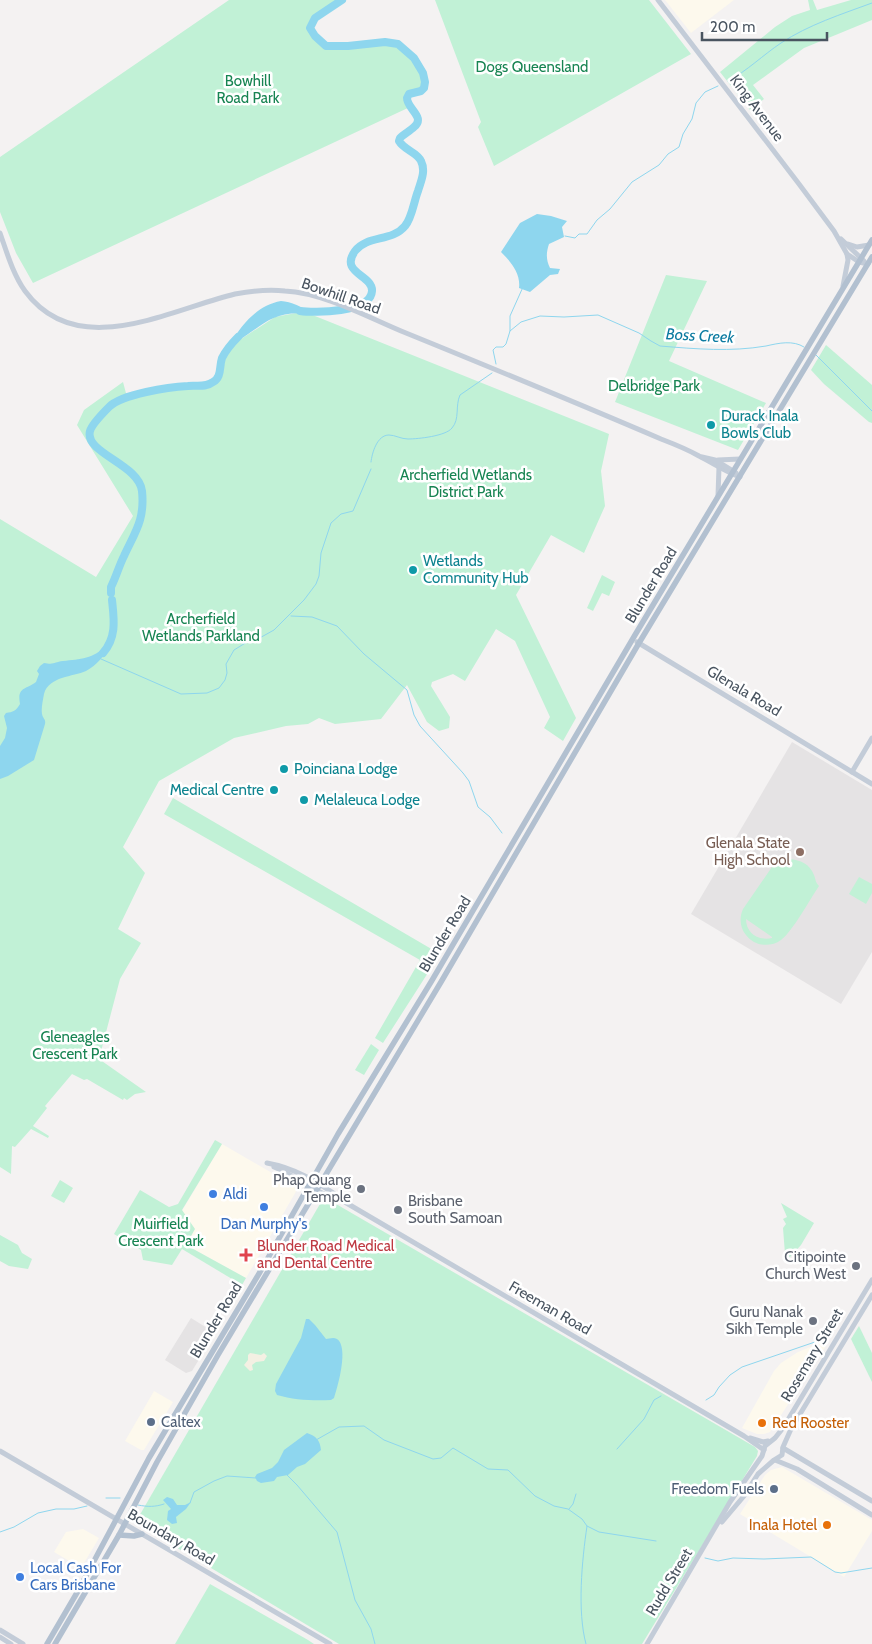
<svg xmlns="http://www.w3.org/2000/svg" width="872" height="1644" font-family="Cabin,sans-serif">
<rect width="100%" height="100%" fill="#f4f2f2"/>
<g fill="#fdf9ed">
<path d="M665,0H734L691,33Z"/>
<path d="M222,1144L298,1188L246,1278L186,1245L182,1211Z"/>
<path d="M820,1343L826,1346L770,1432L764,1434H757L742,1428L774,1371L781,1363L798,1352Z"/>
<path d="M154,1391L173,1402L144,1450H141L125,1441Z"/>
<path d="M782,1467L872,1520V1531L844,1577L740,1514L765,1475L771,1470Z"/>
<path d="M83,1529L99,1538L81,1568L54,1552L66,1532Z"/>
</g>
<g fill="#e5e3e4">
<path d="M792,742L872,790V952L841,1004L691,914Z"/>
<path d="M191,1318L215,1333L192,1371L186,1373L165,1360Z"/>
</g>
<g fill="#c1f1d6" fill-rule="evenodd">
<path d="M229,0H342L315,18L310,28L315,36L326,46H348L385,42L398,44L414,58L423,73L425,82L424,88L421,91L409,94L407,98L410,107L33,283L16,253L0,212V157Z"/>
<path d="M435,0H649L691,54L494,166L478,127L481,122Z"/>
<path d="M808,0H813L817,10L851,0H872V20L804,48L753,85L764,99L750,110L720,72L775,27L792,16L810,10Z"/>
<path d="M666,275L707,281L669,361L766,403L738,450L615,402Z"/>
<path d="M296,313L310,314L609,434L601,471L605,506L584,553L551,535L516,595L576,718L563,741L544,728L550,717L515,641L496,629L465,681L453,674L432,682L431,686L450,717L449,728L439,731L427,722L407,685L381,719L335,724L319,718L308,724L286,726L234,738L159,781L123,847L145,873L118,929L141,943L120,979L99,1059L146,1092L135,1094L127,1100L124,1098L123,1100L87,1079L84,1080L72,1074L45,1106L47,1108L33,1126L49,1136L48,1138L31,1129L15,1147L12,1146L11,1174L0,1167V519L96,577L133,516L77,425L84,410L123,382L127,397L188,386H207L216,381L219,376L222,358L233,343H235L275,317Z"/>
<path d="M826,345L872,385V423L869,422L824,384L811,370Z"/>
<path d="M602,575L615,582L609,596L602,593L593,611L587,608Z"/>
<path d="M173,798L440,954L383,1043L375,1038L420,960L164,814Z"/>
<path d="M790,859C800,860 810,864 814,875C816,880 815,882 819,886C810,899 793,931 781,940C770,948 754,946 746,935C740,928 739,918 743,909L772,867L778,862ZM746,919L772,937V938C758,941 746,933 746,919Z"/>
<path d="M859,877L872,884V893L866,904L849,894Z"/>
<path d="M371,1044L379,1050L364,1075L355,1070Z"/>
<path d="M215,1140L222,1144L182,1210L195,1229L186,1245L246,1278L242,1285L182,1249L172,1265L143,1260L141,1250L114,1234L140,1190L169,1207L178,1204Z"/>
<path d="M60,1180L73,1188L64,1203L51,1196Z"/>
<path d="M324,1197L755,1447L758,1451L757,1456L642,1644H339L142,1527L138,1518Z"/>
<path d="M781,1203L814,1223L801,1245L790,1257L785,1254L783,1228L786,1224L783,1219L787,1217Z"/>
<path d="M0,1235L18,1245L22,1253L32,1259L28,1269L9,1266L0,1261Z"/>
<path d="M859,1326L872,1353V1382L851,1339Z"/>
<path d="M210,1584L308,1640L314,1644H175Z"/>
</g>
<path fill="#f4f0e3" d="M250,1353L261,1355L264,1353L267,1356L264,1361L256,1362L252,1365L253,1370L250,1371L244,1365L248,1360V1355Z"/>
<g fill="#8ed6ee">
<path d="M537,214L551,216L567,221L562,227L564,237L549,244C546,253 546,260 550,268L560,269L558,274L550,275L530,292L519,288C521,273 510,261 501,252L520,223Z"/>
<path d="M281,301C291,302 303,306 310,314C272,310 264,325 235,343H231C242,324 258,305 281,301Z"/>
<path d="M106,645L110,646C105,655 96,666 86,671C73,677 49,676 44,694C43,700 41,708 42,714C43,719 46,719 45,724L34,760L8,776L0,779V746L5,738L7,728L4,716L6,713C13,712 16,711 20,704C17,687 25,690 36,682L39,674L37,671L40,666L44,663C55,665 54,662 63,661C80,659 94,659 106,645Z"/>
<path d="M306,1319H309L315,1325L326,1339C329,1339 333,1337 337,1339C349,1347 338,1386 334,1398L331,1400C314,1401 294,1400 277,1395L275,1391L276,1384L301,1338Z"/>
<path d="M307,1433C316,1436 320,1440 321,1450L305,1464L297,1467L288,1475L277,1477L274,1481L261,1483L257,1481L255,1477L257,1474L272,1468L278,1462L284,1450Z"/>
<path d="M167,1497L173,1499L177,1505H185L191,1502L186,1509L176,1517L177,1523L172,1524L167,1520L168,1511L171,1509L163,1500Z"/>
</g>
<g fill="none" stroke-linecap="round" stroke-linejoin="round">
<g stroke="#8ed6ee" stroke-width="1">
<path d="M728,81C747,71 763,55 781,43C808,25 842,14 872,3"/>
<path d="M565,236L575,238L579,234H587L597,220L610,209L632,182L659,165L668,154L679,147L683,134L692,119L696,103L705,92L718,86"/>
<path d="M510,331L521,322L540,316L564,317L598,315L639,333L651,341L660,346C696,349 731,352 766,346C779,343 793,340 804,347"/>
<path d="M816,355L872,411"/>
<path d="M496,364L493,350L496,347H503L506,344L510,331V316L523,287"/>
<path d="M371,462C372,453 377,435 389,435C395,435 401,439 408,439C418,439 446,436 452,428C460,419 455,406 460,395L492,373"/>
<path d="M291,616L312,617L337,626L364,654L407,690L414,715L420,726L463,773L469,781L478,807L490,817L502,833"/>
<path d="M101,659L181,694L207,693L219,688L225,680L227,673L226,664L234,650L247,642L256,640L274,630L304,600L316,584L319,576L321,553L331,523L341,514L353,511L371,469"/>
<path d="M706,1400L714,1395L719,1387L730,1375L742,1367L815,1342"/>
<path d="M316,1440L339,1427L364,1426L384,1440L433,1459L441,1458L453,1448L488,1469L508,1470L535,1496L554,1506L568,1509L582,1519L587,1526C582,1560 577,1611 586,1644"/>
<path d="M617,1449L644,1419L654,1400L661,1396"/>
<path d="M286,1474L297,1485L337,1532L355,1600L371,1629L375,1644"/>
<path d="M106,1498H120"/>
<path d="M190,1503L194,1492L214,1481L227,1476L256,1478"/>
<path d="M138,1505C148,1507 155,1507 164,1504"/>
<path d="M569,1509L573,1504L576,1494"/>
<path d="M587,1526L599,1532L656,1541"/>
<path d="M0,1532L14,1527L38,1513L56,1509H74L87,1506"/>
<path d="M681,1550L693,1554"/>
<path d="M705,1558L718,1561L733,1558L764,1559L811,1557L835,1572L841,1573L872,1568"/>
</g>
<g stroke="#8ed6ee" stroke-width="8">
<path d="M300,311C314,313 371,313 372,291C373,275 339,273 355,251C367,235 392,242 405,226C412,218 414,201 418,191C421,181 426,171 421,161C417,152 404,150 399,141L400,138C404,134 410,131 414,127C426,117 407,109 407,98L409,94L421,91L424,88L425,82L423,73L414,58L398,44L385,42L348,46H326L315,36L310,28L315,18L342,0"/>
<path d="M111,593V587C116,577 119,566 124,556C135,532 145,520 142,491C139,464 84,453 90,431C92,424 103,413 109,407C122,394 169,387 188,386C197,385 205,388 213,382C222,377 219,367 222,358C226,350 232,343 238,337"/>
<path d="M103,653C117,637 114,619 112,600"/>
</g>
<g stroke="#c3ccd8" stroke-width="5">
<path d="M658,0L799,184L834,231L847,254L859,262L868,264"/>
<path d="M0,233C7,253 13,274 25,291C77,362 169,310 235,294C251,291 268,289 285,291C325,293 369,318 406,333C492,368 577,403 661,439C674,444 687,449 699,456C713,463 726,472 740,477"/>
<path d="M841,239L864,261"/>
<path d="M848,244L857,247L869,245"/>
<path d="M843,286L848,260L847,254"/>
<path d="M702,457L715,460L736,473"/>
<path d="M718,460L740,459"/>
<path d="M718,496L719,467"/>
<path d="M637,642L872,784"/>
<path d="M852,772L872,738"/>
<path d="M267,1163C295,1168 315,1181 338,1196L343,1201L744,1436L764,1450"/>
<path d="M274,1167C297,1176 318,1195 342,1201"/>
<path d="M750,1438L763,1442L768,1441"/>
<path d="M783,1448L872,1501"/>
<path d="M0,1451L330,1644"/>
<path d="M775,1460L797,1469L872,1515"/>
<path d="M722,1522L744,1496L758,1474L774,1460L782,1455L783,1447L791,1429L872,1295"/>
<path d="M0,1630L23,1644"/>
<path d="M0,1637L11,1644"/>
<path d="M647,1644L730,1502L762,1456L765,1446L775,1438L783,1428L872,1280"/>
</g>
<g stroke="#b2c0d0" stroke-width="5.5">
<path d="M119,1535L134,1536L142,1534"/>
<path d="M47,1644L78,1591L149,1458L260,1272L338,1134L431,982L635,635L872,240"/>
<path d="M55,1644L119,1535L157,1462L218,1355L441,982L639,643L872,257"/>
</g>
</g>
<g fill="#0f9aa8" stroke="#fff" stroke-width="2">
<circle cx="711" cy="425" r="5"/>
<circle cx="413" cy="570" r="5"/>
<circle cx="284" cy="769" r="5"/>
<circle cx="274" cy="790" r="5"/>
<circle cx="304" cy="800" r="5"/>
</g>
<circle fill="#8d6e63" stroke="#fff" stroke-width="2" cx="800" cy="852" r="5"/>
<g fill="#6b7280" stroke="#fff" stroke-width="2">
<circle cx="361" cy="1189" r="5"/>
<circle cx="398" cy="1210" r="5"/>
<circle cx="856" cy="1266" r="5"/>
<circle cx="813" cy="1321" r="5"/>
</g>
<g fill="#3f7fe0" stroke="#fff" stroke-width="2">
<circle cx="213" cy="1194" r="5"/>
<circle cx="264" cy="1207" r="5"/>
<circle cx="20" cy="1577" r="5"/>
</g>
<path fill="#e0444e" stroke="#fff" stroke-width="2" d="M243.5 1247.5h5v5h5v5h-5v5h-5v-5h-5v-5h5z"/>
<g fill="#5c6f8a" stroke="#fff" stroke-width="2">
<circle cx="151" cy="1422" r="5"/>
<circle cx="774" cy="1489" r="5"/>
</g>
<g fill="#e8710a" stroke="#fff" stroke-width="2">
<circle cx="762" cy="1423" r="5"/>
<circle cx="827" cy="1525" r="5"/>
</g>
<g text-anchor="middle" stroke-width="5" stroke-linejoin="round" paint-order="stroke">
<g font-size="15" fill="#178452" stroke="#fff">
<text x="532" y="72">Dogs Queensland</text>
<text x="248" y="86">Bowhill<tspan x="248" dy="17">Road Park</tspan></text>
<text x="654" y="391">Delbridge Park</text>
<text x="466" y="480">Archerfield Wetlands<tspan x="466" dy="17">District Park</tspan></text>
<text x="201" y="624">Archerfield<tspan x="201" dy="17">Wetlands Parkland</tspan></text>
<text x="75" y="1042">Gleneagles<tspan x="75" dy="17">Crescent Park</tspan></text>
<text x="161" y="1229">Muirfield<tspan x="161" dy="17">Crescent Park</tspan></text>
</g>
<g font-size="15" fill="#495460" stroke="#fff">
<text transform="translate(757 108) rotate(53)" y="5">King Avenue</text>
<text transform="translate(341 296) rotate(19)" y="5">Bowhill Road</text>
<text transform="translate(651 585) rotate(-59)" y="5">Blunder Road</text>
<text transform="translate(744 691) rotate(31)" y="5">Glenala Road</text>
<text transform="translate(445 934) rotate(-59)" y="5">Blunder Road</text>
<text transform="translate(550 1308) rotate(30)" y="5">Freeman Road</text>
<text transform="translate(216 1320) rotate(-59)" y="5">Blunder Road</text>
<text transform="translate(812 1355) rotate(-59)" y="5">Rosemary Street</text>
<text transform="translate(171 1537) rotate(30)" y="5">Boundary Road</text>
<text transform="translate(669 1582) rotate(-59)" y="5">Rudd Street</text>
</g>
<g font-size="15" fill="#0d838f" stroke="#fff" text-anchor="start">
<text x="721" y="421">Durack Inala<tspan x="721" dy="17">Bowls Club</tspan></text>
<text x="423" y="566">Wetlands<tspan x="423" dy="17">Community Hub</tspan></text>
<text x="294" y="774">Poinciana Lodge</text>
<text x="264" y="795" text-anchor="end">Medical Centre</text>
<text x="314" y="805">Melaleuca Lodge</text>
</g>
<g font-size="15" fill="#785e54" stroke="#fff" text-anchor="end">
<text x="790" y="848">Glenala State<tspan x="790" dy="17">High School</tspan></text>
</g>
<g font-size="15" fill="#5b616d" stroke="#fff" text-anchor="end">
<text x="351" y="1185">Phap Quang<tspan x="351" dy="17">Temple</tspan></text>
<text x="408" y="1206" text-anchor="start">Brisbane<tspan x="408" dy="17">South Samoan</tspan></text>
<text x="846" y="1262">Citipointe<tspan x="846" dy="17">Church West</tspan></text>
<text x="803" y="1317">Guru Nanak<tspan x="803" dy="17">Sikh Temple</tspan></text>
</g>
<g font-size="15" fill="#366cbe" stroke="#fff" text-anchor="start">
<text x="223" y="1199">Aldi</text>
<text x="264" y="1229" text-anchor="middle">Dan Murphy's</text>
<text x="30" y="1573">Local Cash For<tspan x="30" dy="17">Cars Brisbane</tspan></text>
</g>
<g font-size="15" fill="#be3a42" stroke="#fff" text-anchor="start">
<text x="257" y="1251">Blunder Road Medical<tspan x="257" dy="17">and Dental Centre</tspan></text>
</g>
<g font-size="15" fill="#4e5e75" stroke="#fff" text-anchor="start">
<text x="161" y="1427">Caltex</text>
<text x="764" y="1494" text-anchor="end">Freedom Fuels</text>
</g>
<g font-size="15" fill="#c56008" stroke="#fff" text-anchor="start">
<text x="772" y="1428">Red Rooster</text>
<text x="817" y="1530" text-anchor="end">Inala Hotel</text>
</g>
<g font-size="16" font-style="italic" fill="#0c7ba1" stroke="#fff">
<text transform="translate(700 335) rotate(3)" y="6">Boss Creek</text>
</g>
</g>
<path d="M702 32v8h125v-8" fill="none" stroke="#495460" stroke-width="2.5"/>
<text x="710" y="32" font-size="15" fill="#495460" stroke="#ffffff" stroke-width="4" paint-order="stroke">200 m</text>
</svg>
